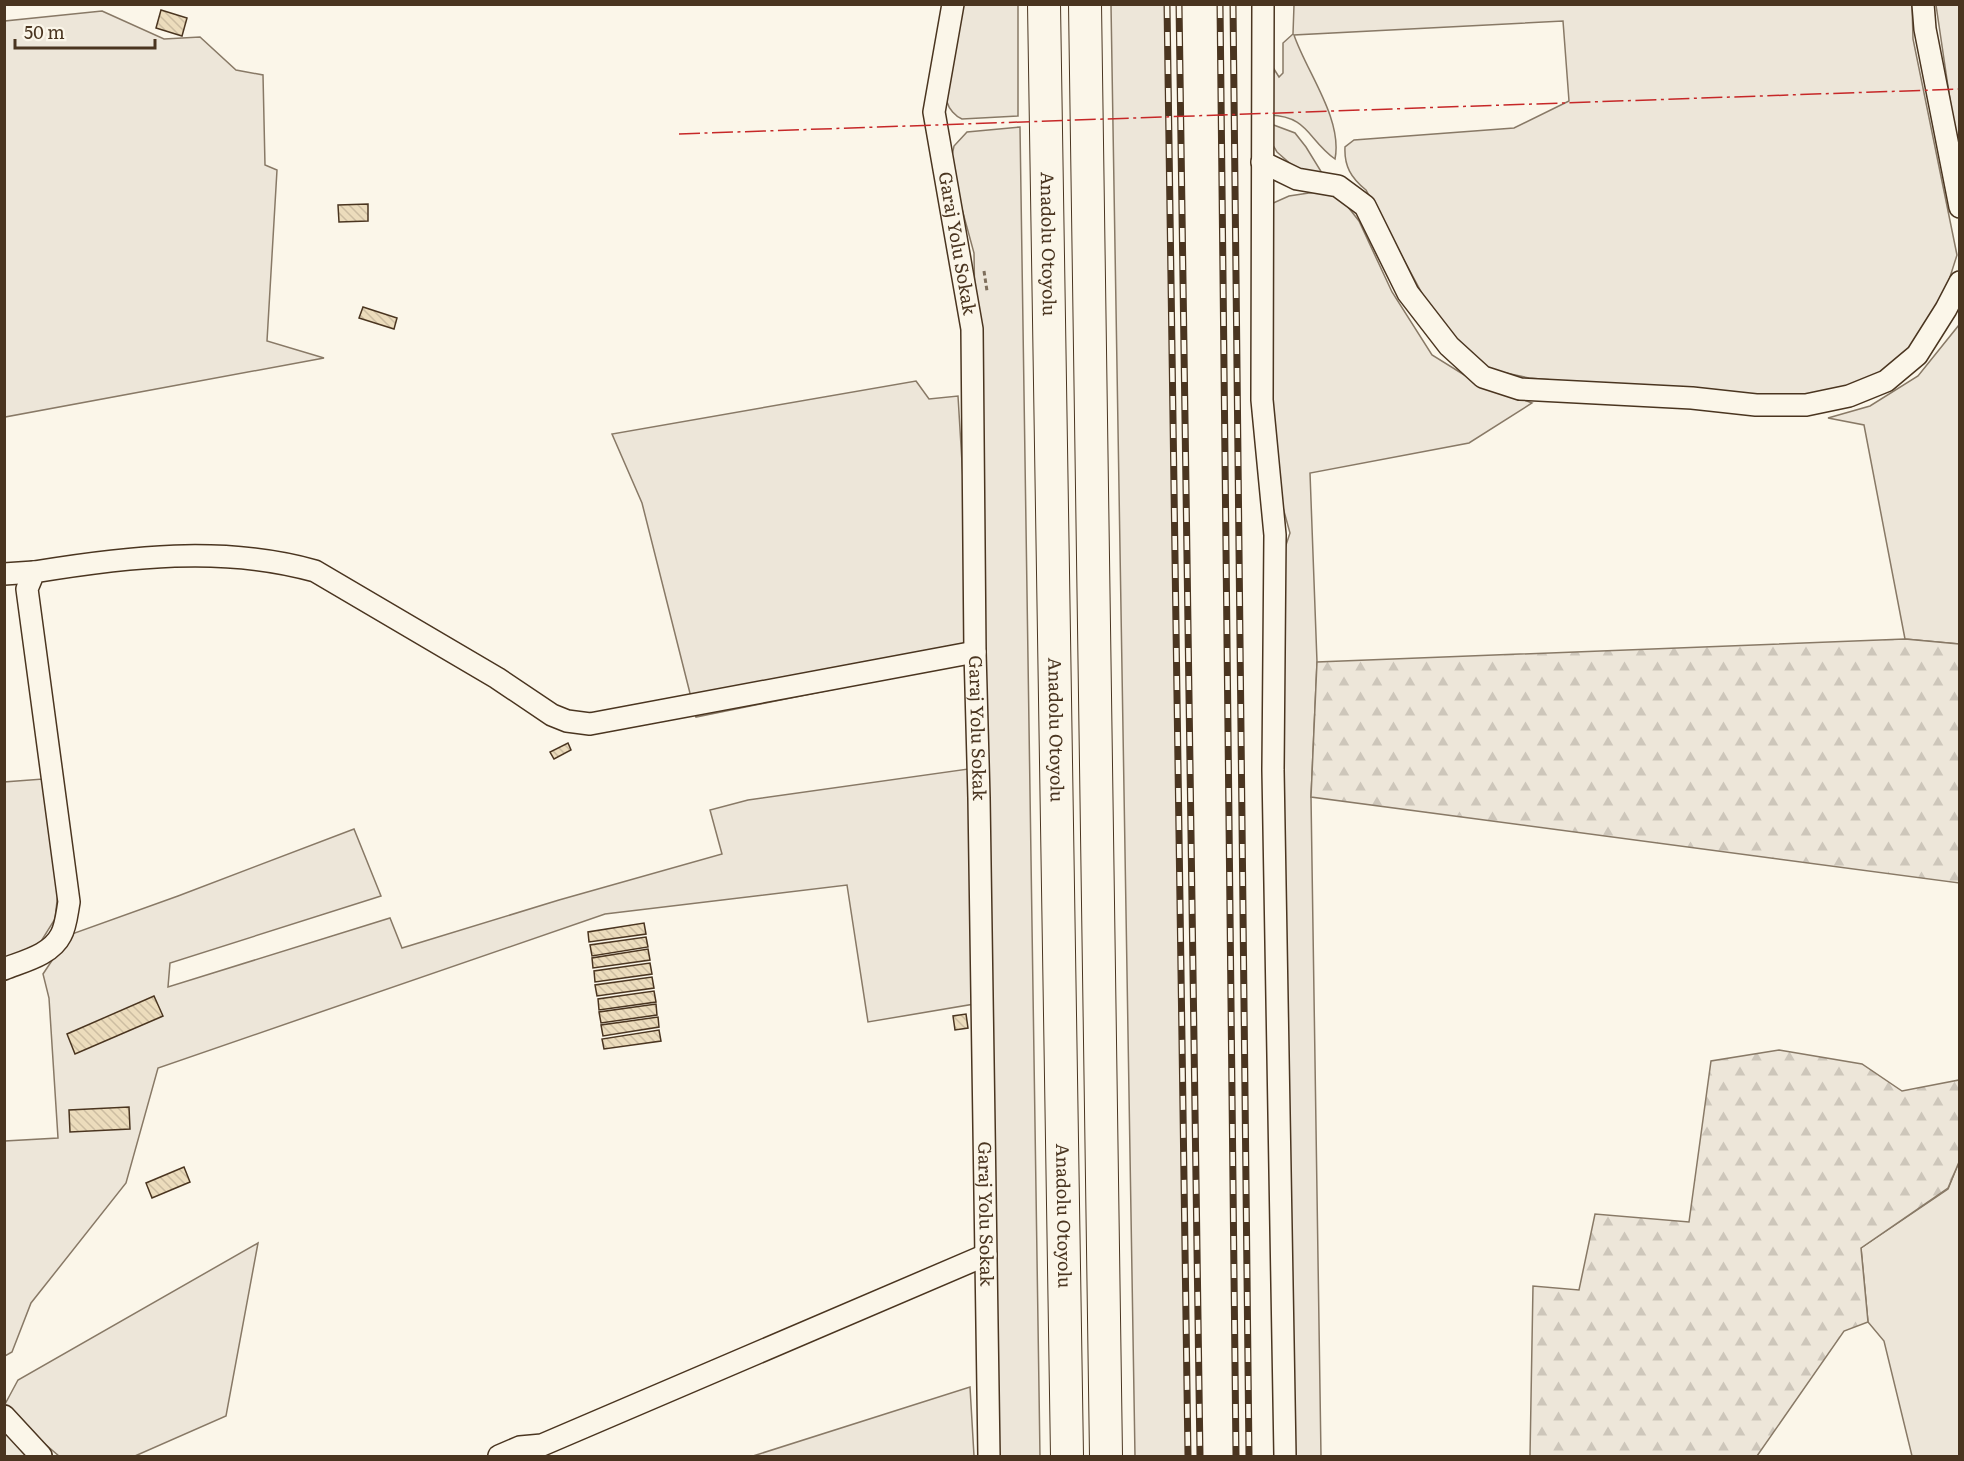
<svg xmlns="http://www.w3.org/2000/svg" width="1964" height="1461" font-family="Literata,serif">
<defs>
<pattern id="forest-firs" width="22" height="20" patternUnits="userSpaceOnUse" patternTransform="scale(1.5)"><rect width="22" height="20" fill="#ede6d9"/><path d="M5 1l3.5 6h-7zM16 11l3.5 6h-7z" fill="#cdc6ba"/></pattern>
<pattern id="building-back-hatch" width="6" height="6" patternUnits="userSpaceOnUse" patternTransform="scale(1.5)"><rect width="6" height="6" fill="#ecdcbc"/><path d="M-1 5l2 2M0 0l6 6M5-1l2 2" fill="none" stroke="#ccbda1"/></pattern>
</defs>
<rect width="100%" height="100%" fill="#fbf6e9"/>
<g fill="#ede6d9" stroke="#887966" stroke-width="1.5">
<path d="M962,5H1018V116L962,119C955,116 949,109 947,102C944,79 958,29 962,5Z"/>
<path d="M1111,5H1165L1188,1456H1135Z"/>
<path d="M1294,5H1912L1913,39L1957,255L1943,299L1906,362L1816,398L1648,388L1529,378L1487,369L1456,345L1424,297L1366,190C1351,178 1344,166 1345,147L1354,140L1514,128L1569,101L1563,21L1294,35C1306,71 1343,119 1335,159C1307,139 1309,116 1268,115L1274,69L1279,77L1283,73V43L1293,34Z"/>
<path d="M1936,5H1959V161Z"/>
<path d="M102,11L164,39L200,37L236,70L263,75L265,165L277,170L267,341L324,358L5,417V21Z"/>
<path d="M1271,124L1295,133L1306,147L1322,173L1302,174L1277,152L1268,137Z"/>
<path d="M1020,127L1040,1456H993L974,253L950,165L954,146L967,132Z"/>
<path d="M1322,191L1337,193L1359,221L1392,292L1432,355L1474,381L1532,403L1469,443L1310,473L1317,662L1311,797L1321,1456H1289L1281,667L1283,554L1290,533L1271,464V204L1289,196Z"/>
<path d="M1959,325V644L1905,639L1864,425L1828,418L1870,406L1918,376Z"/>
<path d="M916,381L929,399L958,396L969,579L967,639L959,664L696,717L642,503L612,434Z"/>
<path d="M968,769L974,1004L868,1022L847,885L605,914L158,1068L126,1183L31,1303L12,1352L5,1356V1141L58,1138L49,998L43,974L69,935L178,896L354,829L381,896L170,963L168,987L390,918L402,948L559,900L722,854L710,810L748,800Z"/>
<path d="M43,779L58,892L55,919L40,943L4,961V782Z"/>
<path d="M1959,1162V1456H1912L1884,1341L1868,1322L1861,1248L1948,1189Z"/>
<path d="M258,1243L226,1416L135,1456H59L5,1410L4,1406L18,1380Z"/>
<path d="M970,1387L974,1456H753Z"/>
</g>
<g fill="url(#forest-firs)" stroke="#887966" stroke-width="1.5">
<path d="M1905,639L1959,644V883L1311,797L1317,662Z"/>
<path d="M1779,1050L1862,1064L1902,1091L1959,1080V1162L1948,1188L1861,1248L1868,1322L1844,1331L1757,1456H1530L1533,1286L1579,1290L1595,1214L1689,1222L1711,1061Z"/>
</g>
<path fill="#ede7d9" stroke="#887966" stroke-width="1.5" d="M5,1427L31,1456H5Z"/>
<g fill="url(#building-back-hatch)" stroke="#4a3520" stroke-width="1.5">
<path d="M161,10L187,18L182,36L156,28Z"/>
<path d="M368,204V221L339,222L338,205Z"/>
<path d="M363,307L397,318L394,329L359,318Z"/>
<path d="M568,743L571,750L554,759L550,752Z"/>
<path d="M644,923L646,934L589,942L588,932Z"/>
<path d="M646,937L648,947L592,956L590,945Z"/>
<path d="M648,949L650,960L593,968L592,958Z"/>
<path d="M650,963L652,974L595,982L594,971Z"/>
<path d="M652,977L654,988L597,996L595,985Z"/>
<path d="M654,991L656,1002L599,1010L598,999Z"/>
<path d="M154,996L163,1016L75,1054L67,1034Z"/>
<path d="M656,1004L657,1015L601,1023L599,1012Z"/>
<path d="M966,1014L968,1028L955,1030L953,1016Z"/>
<path d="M658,1017L659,1027L603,1036L601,1025Z"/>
<path d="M659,1030L661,1041L604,1049L602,1039Z"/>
<path d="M129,1107L130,1129L70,1132L69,1110Z"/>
<path d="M184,1167L190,1182L152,1198L146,1183Z"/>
</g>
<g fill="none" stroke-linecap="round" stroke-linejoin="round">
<g stroke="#4a3520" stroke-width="24">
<g id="minor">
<path id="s1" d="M953,4L934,112L972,329L975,652L979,798L989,1456"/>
<path d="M1263,4L1262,400L1275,535L1273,770L1285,1456"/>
<path d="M1923,4L1925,29L1960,207"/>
<path d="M1262,162L1297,179L1338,186L1365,206L1408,293L1449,346L1483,377L1520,389L1692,398L1756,405H1806L1849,396L1886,381L1917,355L1946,309L1960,282"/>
<path d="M4,574L34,572"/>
<path d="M4,969C24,961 51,955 61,935C66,926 67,913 69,902L27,589L34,572C126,557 223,545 315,571L497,678L552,715L567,721L590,724L975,652"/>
<path d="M4,1416L41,1456"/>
<path d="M499,1456L520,1447L542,1445L986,1255"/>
</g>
</g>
<g stroke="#4a3520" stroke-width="34">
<g id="highway">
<path id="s2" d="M1044,4L1067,1456"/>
<path d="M1085,4L1106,1456"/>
</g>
</g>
<path stroke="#7f6f5c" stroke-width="3" stroke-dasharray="4.5 3" stroke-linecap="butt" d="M984,271L987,291"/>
<use href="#minor" stroke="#fbf6e9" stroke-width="21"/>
<use href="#highway" stroke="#fbf6e9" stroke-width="32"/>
<g stroke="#4a3520" stroke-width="7">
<g id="rail">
<path d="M1167,4L1188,1456"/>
<path d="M1179,4L1200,1456"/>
<path d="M1220,4L1236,1456"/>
<path d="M1233,4L1249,1456"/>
</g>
</g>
<use href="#rail" stroke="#fbf6e9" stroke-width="4.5" stroke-dasharray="14" stroke-linecap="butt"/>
<path stroke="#c62828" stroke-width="1.5" stroke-dasharray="21 4.5 3 4.5" stroke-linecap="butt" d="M679,134L1960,89"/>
</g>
<g text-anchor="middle" stroke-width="4.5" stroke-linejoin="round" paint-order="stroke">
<g font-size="18" fill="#4a3520" stroke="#fbf6e9">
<text dy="6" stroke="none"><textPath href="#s1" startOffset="243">Garaj Yolu Sokak</textPath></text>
<text dy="6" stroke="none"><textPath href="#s2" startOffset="240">Anadolu Otoyolu</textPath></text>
<text dy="6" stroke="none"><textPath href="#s1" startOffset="729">Garaj Yolu Sokak</textPath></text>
<text dy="6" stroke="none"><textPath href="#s2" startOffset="726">Anadolu Otoyolu</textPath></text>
<text dy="6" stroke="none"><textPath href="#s1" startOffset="1215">Garaj Yolu Sokak</textPath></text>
<text dy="6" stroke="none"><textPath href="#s2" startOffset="1212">Anadolu Otoyolu</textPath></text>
</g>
</g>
<rect width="1964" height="1461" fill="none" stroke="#4a3520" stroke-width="12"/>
<path d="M15 39v9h140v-9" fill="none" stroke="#4a3520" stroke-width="3"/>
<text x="24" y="39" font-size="18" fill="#4a3520" stroke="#fbf6e9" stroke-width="4.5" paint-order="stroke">50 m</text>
</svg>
